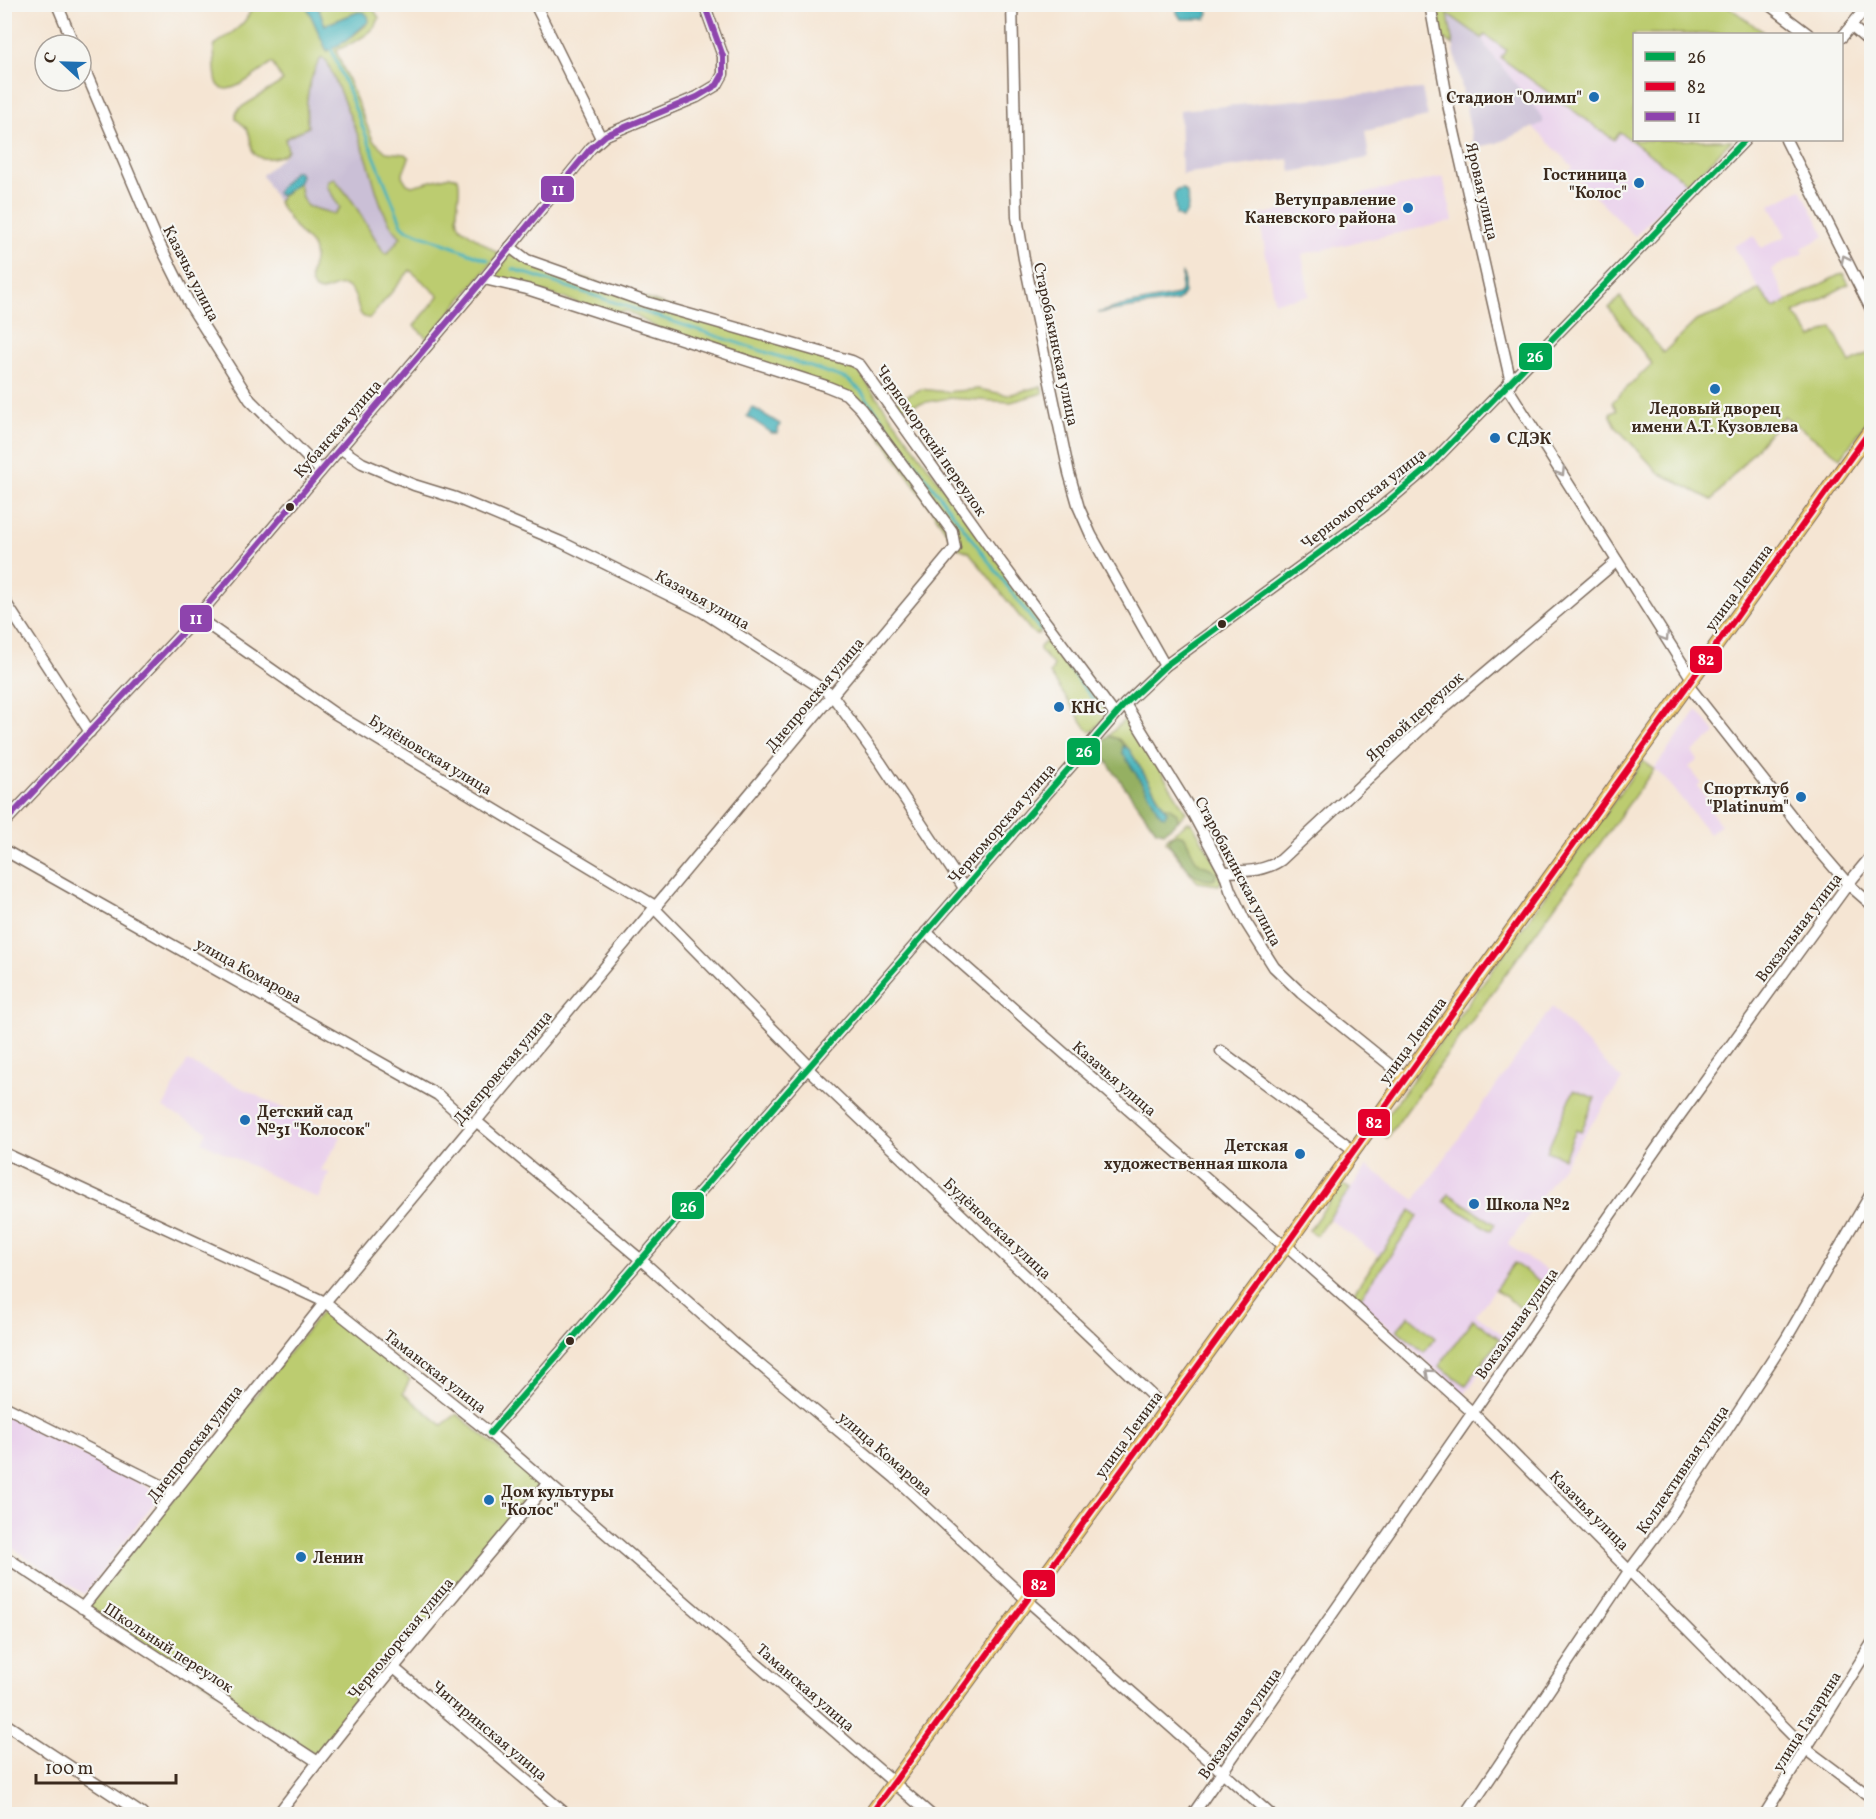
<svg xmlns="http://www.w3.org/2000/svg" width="1876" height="1819" font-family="Vollkorn,serif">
<rect width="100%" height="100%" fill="#f6f6f2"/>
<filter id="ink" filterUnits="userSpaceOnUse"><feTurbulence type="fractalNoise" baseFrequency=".0167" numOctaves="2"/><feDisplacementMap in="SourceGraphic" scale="12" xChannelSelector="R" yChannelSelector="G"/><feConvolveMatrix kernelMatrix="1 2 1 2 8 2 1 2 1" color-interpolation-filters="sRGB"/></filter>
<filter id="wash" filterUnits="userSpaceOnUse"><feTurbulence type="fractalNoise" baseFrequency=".008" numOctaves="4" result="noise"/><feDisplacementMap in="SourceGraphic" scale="24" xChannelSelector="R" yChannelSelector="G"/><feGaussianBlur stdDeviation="1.35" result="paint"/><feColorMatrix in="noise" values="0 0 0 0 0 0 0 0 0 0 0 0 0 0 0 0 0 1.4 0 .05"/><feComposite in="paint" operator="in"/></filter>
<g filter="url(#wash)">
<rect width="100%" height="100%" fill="#f5e5d3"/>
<g fill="#ead1ec">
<path d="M1485,34L1506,50L1501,58L1614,139L1620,131L1687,182L1635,236L1569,171L1573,167L1533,127L1542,123L1487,48L1482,38Z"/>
<path d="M1443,177L1453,221L1302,254L1309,296L1274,302L1259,215Z"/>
<path d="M1801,189L1825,236L1802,248L1804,253L1771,269L1787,301L1774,308L1759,289L1734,246L1754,236L1761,248L1786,236L1770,205Z"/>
<path d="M1697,710L1716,733L1692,752L1698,760L1689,767L1701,783L1697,786L1715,809L1711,812L1721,825L1709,834L1666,779L1654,769Z"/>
<path d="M1552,1007L1622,1080L1508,1245L1552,1274L1525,1311L1495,1289L1476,1315L1506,1337L1464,1395L1352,1295L1379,1256L1329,1219L1367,1166L1415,1200Z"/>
<path d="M187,1061L341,1137L321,1170L329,1173L319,1199L202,1142L207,1131L163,1108Z"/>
<path d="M5,1415L161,1494L84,1594L5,1543Z"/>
</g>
<g fill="#cabfd6">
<path d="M1447,14L1482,38L1487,48L1543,118V123L1497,143L1474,148Z"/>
<path d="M322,58L327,61L367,158L385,210L392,225L402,236L387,254L380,248L353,202L327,186L340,208L334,214L307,206L302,198L301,187L282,196L278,202L262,175L286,154L288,150L285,139L288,136L308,127L306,104L307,95L315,67Z"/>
<path d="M1422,89L1428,117L1365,131L1369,158L1291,172L1289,159L1182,174L1180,110Z"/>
</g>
<g fill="#bccc6f" stroke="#7c7b46" stroke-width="1.5">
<path d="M306,4L327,51L346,41L366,25L358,12L325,25L317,5H371L379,18C375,35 350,43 336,51L373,140L386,152L405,154L409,158L402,176L407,184L412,186L450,176L458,178C463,194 452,212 460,227L499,254L428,339L414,326L439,296L410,270L370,318C355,319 360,299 351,290C339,278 328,295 315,290C303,273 319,265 313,248C311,242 305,239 301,234C292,225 285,212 278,202L282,196L299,182L302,198L307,206L334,214L340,208L327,186L328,181L334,178L353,202L384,253L387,254L401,237C380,218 375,182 366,156C354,124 340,93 327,61L322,58L319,61C308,81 304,105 308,127L285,139L288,150C284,156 278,157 271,158C245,161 255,142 247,129C244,125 239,122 236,119V113L240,108L283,81L272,63C261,70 224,103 217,82C214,72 215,59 214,49L215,45C231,33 248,25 252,5Z"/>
<path d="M1434,5H1726L1766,34H1634V140H1732L1689,184L1620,132L1614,140L1501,58L1506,50L1485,35L1482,38L1448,14L1453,45L1440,36Z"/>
<path d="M511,254L844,364L858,371L1044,625L1039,634H1035L1031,631L969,552L958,548L853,396L657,328L627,311L610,313L493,276Z"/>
<path d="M1843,273L1849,284L1794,313L1812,338L1832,327L1850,363L1871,352V416L1841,458L1784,416L1712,500L1659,473L1617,428L1610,414L1617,410L1612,402L1652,364L1609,308L1620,297L1663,353L1696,321L1723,311L1759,289L1774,308Z"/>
<path d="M1041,386L1043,393L1011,402L948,398L896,408L892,403L921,389L946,392L978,389L1008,395Z"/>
<path d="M1052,640L1109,713L1094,730L1090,731L1087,729L1050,674L1054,666L1040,650V647L1046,641Z"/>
<path d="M1127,719L1130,721L1186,812L1178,821L1176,813L1168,807H1164L1129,749L1118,739L1108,736L1123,721Z"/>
<path d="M1643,761L1654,769L1387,1138L1378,1128Z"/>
<path d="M1188,822L1192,823L1220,871L1221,882L1219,885L1198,882L1195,879L1166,842L1168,837Z"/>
<path d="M1574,1090L1595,1098L1581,1132L1576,1130L1564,1158L1547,1151Z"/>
<path d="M1342,1184L1350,1189L1316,1236L1309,1230Z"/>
<path d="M1449,1194L1495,1224L1491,1231L1444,1201Z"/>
<path d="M1411,1210L1418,1216L1358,1301L1352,1295Z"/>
<path d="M1514,1263L1544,1284L1525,1311L1495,1289Z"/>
<path d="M323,1310L410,1379L403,1393L442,1425L457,1414L540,1483L317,1756L88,1606Z"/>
<path d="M1409,1316L1435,1338L1424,1352L1397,1330Z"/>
<path d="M1473,1319L1500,1339L1466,1385L1439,1366Z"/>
</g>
<g fill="#95b062" stroke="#686d40" stroke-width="1.5">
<path d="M1108,736L1118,739L1125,746H1122L1161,815L1167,812L1164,807H1168L1177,813L1178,821L1164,832L1156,830L1099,751V747Z"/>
<path d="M1177,834L1184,836C1190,844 1191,857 1199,863C1206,868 1211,866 1216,873L1215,879C1194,885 1181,858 1169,844L1170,837Z"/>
</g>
<g fill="#44b3bc" stroke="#406e6d" stroke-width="1.5">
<path d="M306,5H317L325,25L358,12H364L368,16L369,21L346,41L327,51Z"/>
<path d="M1205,7L1208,13L1206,19H1181L1177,13V8Z"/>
<path d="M294,171H298L301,175L299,182L282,195H278L277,193L278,190Z"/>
<path d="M1183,189L1187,193C1188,203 1190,211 1182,218L1176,215L1174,194L1177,190Z"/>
<path d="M1182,274L1184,277V293L1178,301L1098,313L1121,306L1178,295L1181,292Z"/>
<path d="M752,407L780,424L777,433H772L747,416Z"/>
<path d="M1123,746L1129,749L1167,812L1165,816L1161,815L1157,810L1152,799L1122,752Z"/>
</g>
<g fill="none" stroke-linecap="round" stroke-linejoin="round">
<g stroke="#44b3bc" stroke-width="3">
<path d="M330,46L402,225L406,229L488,260"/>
<path d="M513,269L847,379L861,391L1040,630"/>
<path d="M1050,643L1099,707"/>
</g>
</g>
</g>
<g filter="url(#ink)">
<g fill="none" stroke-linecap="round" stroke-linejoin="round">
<g stroke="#7c6b5d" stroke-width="13">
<g id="minor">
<path d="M57,4L74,45"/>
<path d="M535,4L601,138"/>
<path d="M1012,4L1017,217L1024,259L1069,473L1079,508L1091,535L1165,666"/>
<path d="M1430,4L1449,109L1511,383"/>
<path d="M1768,4L1808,34"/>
<path d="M4,6L6,4"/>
<path d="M1851,26L1872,44"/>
<path d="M1842,37L1869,4"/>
<path d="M81,61L155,235L190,305L250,400L320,470"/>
<path d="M1786,140L1872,311"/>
<path d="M510,247L527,260L646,302L852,361L860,365L989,546L1115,715"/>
<path d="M1507,387L1692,679"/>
<path d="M340,448L362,463L414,485L456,498L561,542L703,612L832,695L881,763L964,888"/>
<path d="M4,600L90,732"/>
<path d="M197,617L334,713L657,907"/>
<path d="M1688,685L1812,842L1848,884L1872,905"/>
<path d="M1125,704L1193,814L1224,872L1230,890L1245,921L1274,967L1301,993L1406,1078"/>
<path d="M4,823L197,617L484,279L591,148L606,135L697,97L717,85L723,74V56L704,4"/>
<path d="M4,850L438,1095L472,1126"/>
<path d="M1224,872C1245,871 1263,872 1281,860L1439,712L1617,561"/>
<path d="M655,909L810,1067"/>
<path d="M926,932L1285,1247"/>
<path d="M1221,1051L1354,1150"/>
<path d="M808,1069L1167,1410"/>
<path d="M476,1121L640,1259L736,1345L895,1478L1027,1600L1270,1814"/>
<path d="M4,1153L325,1302L490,1433L930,1814"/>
<path d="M1286,1245L1473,1413L1806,1749L1872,1798"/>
<path d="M4,1406L175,1492"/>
<path d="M490,1433L1125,704L1165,666L1379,509L1426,469L1745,140"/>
<path d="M4,1556L318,1762"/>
<path d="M82,1608L325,1302L955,548L952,531L861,409L846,394L826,386L527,289L484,279"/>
<path d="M394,1668L566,1814"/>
<path d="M4,1723L142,1814"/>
<path d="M278,1814C364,1700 457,1592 548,1483"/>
<path d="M1193,1814L1675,1122L1848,884L1872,855"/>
<path d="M1466,1814L1629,1571L1674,1511L1786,1339L1872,1192"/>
<path d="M1765,1814L1872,1643"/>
</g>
</g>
<g stroke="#7c6b5d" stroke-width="16">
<path id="major" d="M871,1814L1276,1259L1872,428"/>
</g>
<use href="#minor" stroke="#fff" stroke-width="10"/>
<use href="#major" stroke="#ecc569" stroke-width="14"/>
<g stroke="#f6f6f2" stroke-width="10">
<path id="bus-1" d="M490,1433L1125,704L1165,666L1379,509L1426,469L1745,140"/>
</g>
<g stroke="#f6f6f2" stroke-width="10">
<path id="bus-2" d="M871,1814L1276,1259L1872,428"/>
</g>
<g stroke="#f6f6f2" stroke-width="10">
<path id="bus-3" d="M4,823L197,617L484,279L591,148L606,135L697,97L717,85L723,74V56L704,4"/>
</g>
<use href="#bus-1" stroke="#00a651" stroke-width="6"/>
<use href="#bus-2" stroke="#e4002b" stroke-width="6"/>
<use href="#bus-3" stroke="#8e44ad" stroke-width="6"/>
</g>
<defs><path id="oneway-chevron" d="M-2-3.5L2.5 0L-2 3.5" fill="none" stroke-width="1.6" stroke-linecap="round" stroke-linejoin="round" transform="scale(1.5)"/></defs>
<g stroke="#a79f9a">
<use href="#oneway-chevron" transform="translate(1845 259) rotate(-117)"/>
<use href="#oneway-chevron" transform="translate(1561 472) rotate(58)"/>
<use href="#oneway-chevron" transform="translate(1665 637) rotate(58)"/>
<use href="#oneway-chevron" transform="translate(1429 1373) rotate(-138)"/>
</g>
</g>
<g fill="#1f6fb2" stroke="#f6f6f2" stroke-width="2">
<circle cx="1594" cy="97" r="6"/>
<circle cx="1639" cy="183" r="6"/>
<circle cx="1408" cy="208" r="6"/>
<circle cx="1715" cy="389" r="6"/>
<circle cx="1495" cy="438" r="6"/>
<circle cx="1059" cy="707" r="6"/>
<circle cx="1801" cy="797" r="6"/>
<circle cx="245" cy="1120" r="6"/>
<circle cx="1300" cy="1154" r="6"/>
<circle cx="1474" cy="1204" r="6"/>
<circle cx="489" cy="1500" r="6"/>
<circle cx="301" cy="1557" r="6"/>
</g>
<g fill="#3b2a1e" stroke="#f6f6f2" stroke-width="2">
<circle cx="290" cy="507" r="5"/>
<circle cx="1222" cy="624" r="5"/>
<circle cx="570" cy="1341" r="5"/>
</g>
<g text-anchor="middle" stroke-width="4.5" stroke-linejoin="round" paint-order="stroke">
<g font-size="16" font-weight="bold" fill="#3b2a1e" stroke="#f6f6f2" text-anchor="start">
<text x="1582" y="103" text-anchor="end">Стадион "Олимп"</text>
<text x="1627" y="180" text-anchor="end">Гостиница<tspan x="1627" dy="18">"Колос"</tspan></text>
<text x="1396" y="205" text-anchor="end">Ветуправление<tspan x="1396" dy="18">Каневского района</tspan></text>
<text x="1715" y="414" text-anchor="middle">Ледовый дворец<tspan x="1715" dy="18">имени А.Т. Кузовлева</tspan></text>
<text x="1507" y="444">СДЭК</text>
<text x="1071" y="713">КНС</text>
<text x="1789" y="794" text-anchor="end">Спортклуб<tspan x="1789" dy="18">"Platinum"</tspan></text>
<text x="257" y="1117">Детский сад<tspan x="257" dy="18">№31 "Колосок"</tspan></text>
<text x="1288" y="1151" text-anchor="end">Детская<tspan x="1288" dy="18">художественная школа</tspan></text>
<text x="1486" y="1210">Школа №2</text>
<text x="501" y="1497">Дом культуры<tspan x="501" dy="18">"Колос"</tspan></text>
<text x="313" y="1563">Ленин</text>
</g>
<g font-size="16" fill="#3b2a1e" stroke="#f6f6f2">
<text transform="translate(1483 191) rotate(77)" y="6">Яровая улица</text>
<text transform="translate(192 273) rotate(63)" y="6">Казачья улица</text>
<text transform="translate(1057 344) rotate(78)" y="6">Старобакинская улица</text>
<text transform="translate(337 428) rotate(-49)" y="6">Кубанская улица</text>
<text transform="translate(932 440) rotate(55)" y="6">Черноморский переулок</text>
<text transform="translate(1363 498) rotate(-38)" y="6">Черноморская улица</text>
<text transform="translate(1738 587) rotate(-54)" y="6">улица Ленина</text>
<text transform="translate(703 599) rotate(29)" y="6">Казачья улица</text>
<text transform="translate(814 694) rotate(-50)" y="6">Днепровская улица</text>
<text transform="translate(1414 716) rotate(-42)" y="6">Яровой переулок</text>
<text transform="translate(431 754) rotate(31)" y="6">Будёновская улица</text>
<text transform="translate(1001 823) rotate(-49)" y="6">Черноморская улица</text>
<text transform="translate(1239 871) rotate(62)" y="6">Старобакинская улица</text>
<text transform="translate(1798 927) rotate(-53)" y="6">Вокзальная улица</text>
<text transform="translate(249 970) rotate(29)" y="6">улица Комарова</text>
<text transform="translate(1412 1040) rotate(-54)" y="6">улица Ленина</text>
<text transform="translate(502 1067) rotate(-50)" y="6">Днепровская улица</text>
<text transform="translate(1115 1078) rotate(41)" y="6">Казачья улица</text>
<text transform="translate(998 1228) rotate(43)" y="6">Будёновская улица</text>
<text transform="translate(1516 1323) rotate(-55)" y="6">Вокзальная улица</text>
<text transform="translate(436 1371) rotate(38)" y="6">Таманская улица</text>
<text transform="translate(1128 1434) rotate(-54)" y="6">улица Ленина</text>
<text transform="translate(194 1443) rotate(-52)" y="6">Днепровская улица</text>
<text transform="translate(886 1453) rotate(41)" y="6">улица Комарова</text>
<text transform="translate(1682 1469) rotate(-56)" y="6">Коллективная улица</text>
<text transform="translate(1590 1510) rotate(45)" y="6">Казачья улица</text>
<text transform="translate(400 1638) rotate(-50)" y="6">Черноморская улица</text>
<text transform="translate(169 1647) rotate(33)" y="6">Школьный переулок</text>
<text transform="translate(806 1687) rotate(41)" y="6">Таманская улица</text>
<text transform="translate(1806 1721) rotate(-58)" y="6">улица Гагарина</text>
<text transform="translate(1239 1723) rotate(-55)" y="6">Вокзальная улица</text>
<text transform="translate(490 1730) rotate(40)" y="6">Чигиринская улица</text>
</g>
</g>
<g stroke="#f6f6f2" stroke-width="2">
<rect x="540" y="175" width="35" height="28" rx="6" fill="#8e44ad"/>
<rect x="1518" y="342" width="35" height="29" rx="6" fill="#00a651"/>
<rect x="179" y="604" width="34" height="29" rx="6" fill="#8e44ad"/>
<rect x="1689" y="645" width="34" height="29" rx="6" fill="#e4002b"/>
<rect x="1066" y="737" width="35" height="29" rx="6" fill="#00a651"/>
<rect x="1357" y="1108" width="34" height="29" rx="6" fill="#e4002b"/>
<rect x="671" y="1191" width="34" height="29" rx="6" fill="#00a651"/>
<rect x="1022" y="1569" width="34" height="29" rx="6" fill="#e4002b"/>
</g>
<g font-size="16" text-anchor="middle" font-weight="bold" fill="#fff">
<text x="558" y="195">11</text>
<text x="1535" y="362">26</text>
<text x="196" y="624">11</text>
<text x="1706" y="665">82</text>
<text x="1084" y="757">26</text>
<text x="1374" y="1128">82</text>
<text x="688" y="1212">26</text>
<text x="1039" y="1590">82</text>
</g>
<rect width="1876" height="1819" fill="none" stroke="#f6f6f2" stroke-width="24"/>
<rect x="1633" y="33" width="210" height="108" fill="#f6f6f2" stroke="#aba49d" stroke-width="1.5"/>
<rect x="1645" y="52" width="30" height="9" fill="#00a651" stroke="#aba49d" stroke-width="1.5"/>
<text x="1687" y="63" font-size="18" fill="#3b2a1e">26</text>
<rect x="1645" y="82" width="30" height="9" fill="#e4002b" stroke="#aba49d" stroke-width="1.5"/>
<text x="1687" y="93" font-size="18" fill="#3b2a1e">82</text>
<rect x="1645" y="112" width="30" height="9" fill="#8e44ad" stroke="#aba49d" stroke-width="1.5"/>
<text x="1687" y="123" font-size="18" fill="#3b2a1e">11</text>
<g transform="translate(63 63) rotate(292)"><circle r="28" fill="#f6f6f2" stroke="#aba49d" stroke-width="1.5"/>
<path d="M0-4.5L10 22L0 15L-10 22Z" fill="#1f6fb2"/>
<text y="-9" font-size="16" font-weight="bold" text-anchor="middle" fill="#3b2a1e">С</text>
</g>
<path d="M36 1774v9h140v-9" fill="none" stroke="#3b2a1e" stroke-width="3"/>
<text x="45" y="1774" font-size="18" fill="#3b2a1e" stroke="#f6f6f2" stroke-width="4.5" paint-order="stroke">100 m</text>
</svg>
